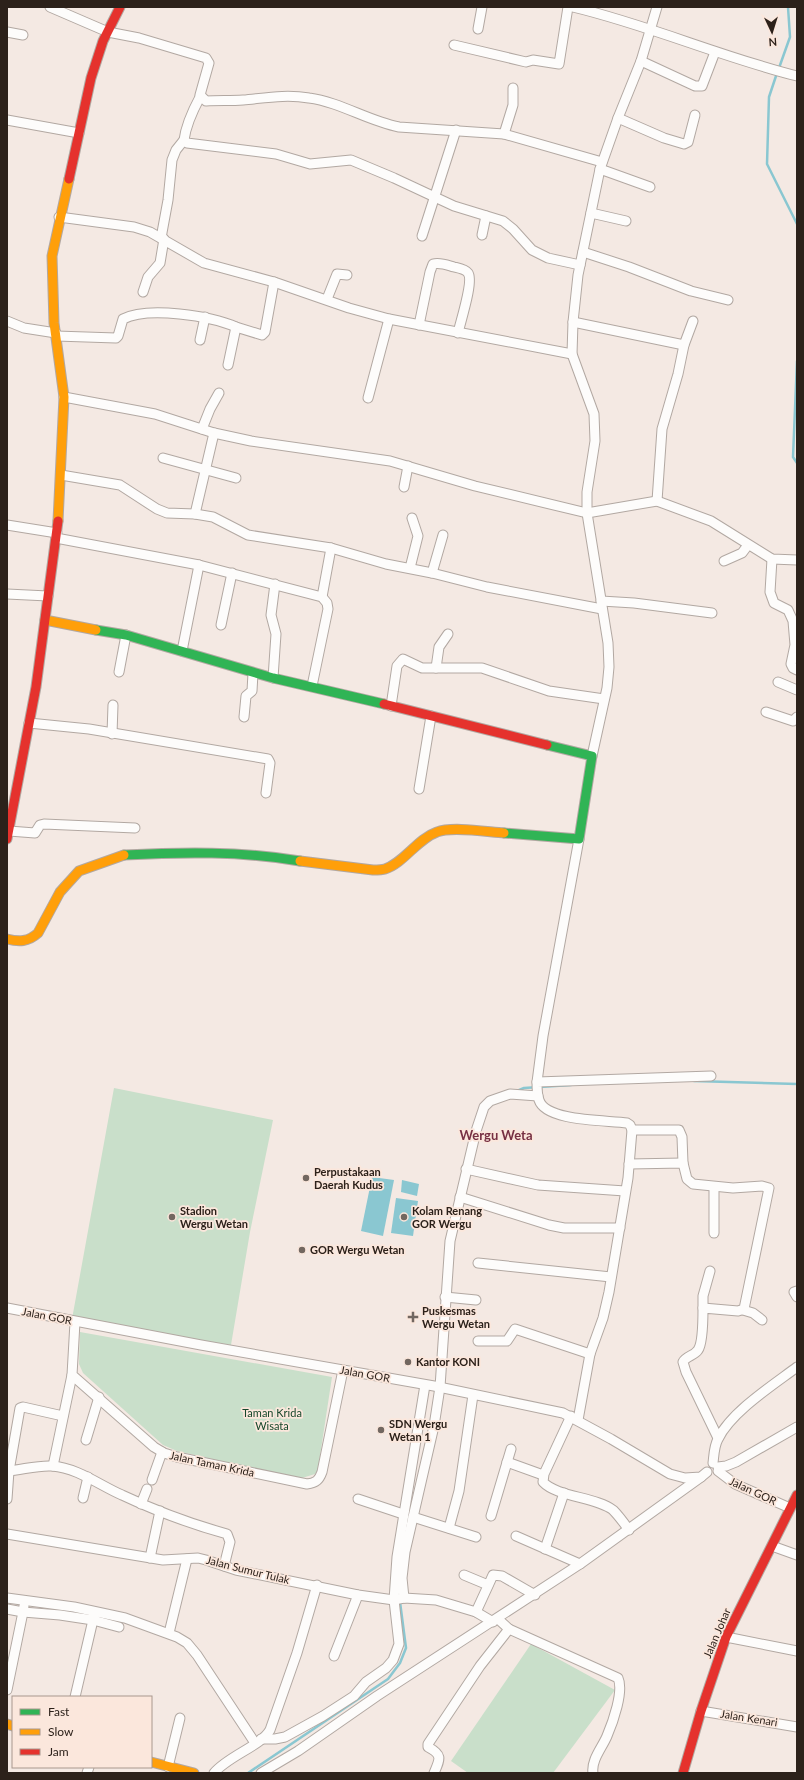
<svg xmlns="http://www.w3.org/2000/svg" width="804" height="1780" font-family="Lato,sans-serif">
<rect width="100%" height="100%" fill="#f4e9e3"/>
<g fill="#c9dfca">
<path d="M114,1088L273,1120L250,1232L231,1345L72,1319Z"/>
<path d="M80,1332L332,1377L318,1469L315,1474L302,1478L291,1477L177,1451L163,1445L83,1373L79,1364Z"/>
<path d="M531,1644L615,1690L553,1773H468L451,1761Z"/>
</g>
<g fill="#8ac7d1">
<path d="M372,1177L394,1180L383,1236L361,1231Z"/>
<path d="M402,1180L419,1184L417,1196L401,1192Z"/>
<path d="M396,1198L418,1201L413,1236L391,1233Z"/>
</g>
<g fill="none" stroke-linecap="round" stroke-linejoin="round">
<g stroke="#8ac7d1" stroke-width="2.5">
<path d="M779,68L790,37L788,7"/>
<path d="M777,73L769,97L767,164L797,224"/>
<path d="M797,361L793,457L797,463"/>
<path d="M694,1081L797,1084"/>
<path d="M517,1091L524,1088L571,1085"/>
<path d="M248,1773L388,1679L400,1663L406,1648L400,1602"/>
</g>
<g stroke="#b2a8a2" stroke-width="11">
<g id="street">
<path d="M50,7L108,32L139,38L206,58L209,63L200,95L206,101C218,100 230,101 243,100C265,98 286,94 309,98C340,102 368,121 399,127L504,134L602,162"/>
<path d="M573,7C649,25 721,57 797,76"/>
<path d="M478,29L482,7"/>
<path d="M7,32L23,35"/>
<path d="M454,45L526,62L533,60L559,64L568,7"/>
<path d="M641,61L695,86H702L715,52"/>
<path d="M200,97C193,110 186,125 184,140L187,143L276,154L310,164L351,160L394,178L454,206L503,221L513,229L532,250L548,258L580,265"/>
<path d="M618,118L664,138L684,144L688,142L695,115"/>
<path d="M7,120L79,133"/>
<path d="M504,134L513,105V88"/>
<path d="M600,169L650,187"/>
<path d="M591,213L626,221"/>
<path d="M59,217L134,227L150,232L204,263L274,282L349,308L389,319L572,354"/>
<path d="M482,235L486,216"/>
<path d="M422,236L456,130"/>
<path d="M161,238L168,200L172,160L176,150L184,140"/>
<path d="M583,252L629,267L691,291L728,300"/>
<path d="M143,292L148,277L160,263L164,239"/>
<path d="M327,299L337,274L347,275"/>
<path d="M7,321L24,328L56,333"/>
<path d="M573,322L684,345"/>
<path d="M419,325L430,272L433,264C440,262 447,265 454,267C458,268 465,269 468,273C474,281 460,323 458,333"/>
<path d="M56,336L116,338L118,336L123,319C148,306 211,316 236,327"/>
<path d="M200,340L205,317"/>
<path d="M228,365L236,327L262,335L265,332L274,282"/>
<path d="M64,397L155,414L214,433L251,441L390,461L475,486L587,513L657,501L711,521L772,559L797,560"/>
<path d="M368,398L389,319"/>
<path d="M202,429L210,409L219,393"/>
<path d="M163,458L236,478"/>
<path d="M61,475L120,485L157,509L167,513L195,514L213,517L248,535L331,548L386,564L432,573L487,587L602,609"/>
<path d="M404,487L408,466"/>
<path d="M657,501L662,429L678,374L684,345L693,321"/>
<path d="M195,514L214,433"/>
<path d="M7,525L57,533"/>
<path d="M56,538L199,565L322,597L327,603L328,609L312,686"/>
<path d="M772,559L770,592L774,603L788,610L793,621L795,645L791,664L793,668L797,670"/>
<path d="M724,561L742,553L748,545"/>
<path d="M410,568L418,536L412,518"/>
<path d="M432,573L443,535"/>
<path d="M7,594L48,596"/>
<path d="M322,597L331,548"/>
<path d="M601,601L634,603L712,613"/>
<path d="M221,625L232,573"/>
<path d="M182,651L199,565"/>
<path d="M436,668L439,647L448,634"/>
<path d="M119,672L126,635"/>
<path d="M273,678L276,634L271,615L275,584"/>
<path d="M778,682L797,690"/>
<path d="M391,706L397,666L403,659L422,668H482L549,691L604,699"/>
<path d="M766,712L793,721L797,717"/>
<path d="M244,717L246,696L252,691L253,673"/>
<path d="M29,723L89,729L268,759L270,763L266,793"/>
<path d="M112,734L113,705"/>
<path d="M592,756L607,688L609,667L608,643L587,513V492L595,441L594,414L572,354L573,322L578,275L600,169L618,118L641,61L657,7"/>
<path d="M419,789L431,716"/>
<path d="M9,831L35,833L40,825L44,824L135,828"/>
<path d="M537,1082L543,1036L579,839"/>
<path d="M632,1130H679L682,1137L683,1163"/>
<path d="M629,1164L683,1163L687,1179L693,1184L733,1188L762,1186L769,1188L744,1309L738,1311L703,1308C703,1317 703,1343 698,1350C694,1356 686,1356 683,1362L686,1372L718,1438"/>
<path d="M466,1169L538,1185L625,1191"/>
<path d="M714,1187V1233"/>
<path d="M460,1197L549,1225L564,1228H620"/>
<path d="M478,1263L611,1277"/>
<path d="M797,1291L794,1292L797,1297"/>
<path d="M445,1297L476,1300"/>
<path d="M7,1308L201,1345L434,1386L563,1413L611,1439L670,1474L685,1478L701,1477L707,1472"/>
<path d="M703,1308V1296L710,1271"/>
<path d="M743,1310L753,1313L762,1320"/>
<path d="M75,1322L72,1375L154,1447L164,1453L177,1457L307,1484C316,1483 319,1480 322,1472L343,1370"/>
<path d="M478,1341H507L515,1329L590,1354"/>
<path d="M571,1416L544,1474L543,1482C557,1497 596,1497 613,1510C619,1516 624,1523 629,1530"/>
<path d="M578,1420L590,1354L603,1318L609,1292L628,1178L632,1130L630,1125L627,1123C608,1120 546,1122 539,1100C537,1095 537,1087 537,1082L711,1076"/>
<path d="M86,1440L99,1397"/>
<path d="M507,1462L543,1475"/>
<path d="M713,1463C714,1455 714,1446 718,1439C731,1412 773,1385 797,1367"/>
<path d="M53,1466L72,1375"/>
<path d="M718,1467L726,1466L736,1462L797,1427"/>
<path d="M7,1471C22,1470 37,1465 52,1466C78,1468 99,1485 122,1495C156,1511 191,1524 227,1534L230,1542L224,1566"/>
<path d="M718,1471L735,1484L790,1508"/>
<path d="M152,1480L162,1452"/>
<path d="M83,1498L88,1477"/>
<path d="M7,1499L9,1471L20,1408L23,1407L63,1416"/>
<path d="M358,1499L403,1514"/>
<path d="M141,1504L147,1489"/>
<path d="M491,1516L511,1449"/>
<path d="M413,1517L476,1537"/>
<path d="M449,1528L459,1491L473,1395"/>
<path d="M7,1534L163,1560L198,1558L206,1560L236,1570L358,1595L394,1600L404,1598L436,1600L476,1612L493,1622"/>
<path d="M516,1536L580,1564"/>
<path d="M772,1546L797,1555"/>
<path d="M545,1549L564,1493"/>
<path d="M150,1558L160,1511"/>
<path d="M464,1575L488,1585"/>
<path d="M7,1598L74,1607L125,1618L177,1637L187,1643L197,1655L255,1743"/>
<path d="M404,1598L402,1578L405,1552L434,1426L440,1387L450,1241L476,1131L484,1107L490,1101L510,1094L538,1096"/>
<path d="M24,1606L23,1612L60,1615L93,1620L94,1615"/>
<path d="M7,1609L23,1612L7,1690"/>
<path d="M476,1612L493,1575L502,1576L535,1595"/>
<path d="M509,1629L618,1678C624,1691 613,1722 607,1736C602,1748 591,1760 593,1773"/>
<path d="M169,1633L187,1559"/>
<path d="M726,1637L797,1651"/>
<path d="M334,1656L358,1595"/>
<path d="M75,1697L93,1620L119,1627"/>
<path d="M701,1711L797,1727"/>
<path d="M261,1739H275L285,1737L323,1716L354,1696L366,1682L386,1668L393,1660L399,1644L394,1600L397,1557L425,1385"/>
<path d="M168,1767L180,1718"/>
<path d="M87,1773L89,1767"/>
<path d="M214,1773C228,1756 261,1746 270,1730L297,1653L317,1585"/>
<path d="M261,1773L298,1751L377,1696L580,1564L701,1477"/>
<path d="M434,1773C440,1759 443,1755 428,1747V1744L480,1666L509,1629L498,1619"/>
</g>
</g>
<g stroke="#b2a8a2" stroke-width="11">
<g id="fast">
<path d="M96,630L126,635L273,678L384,704"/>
<path d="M504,833L579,839L592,756L547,745"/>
<path d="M124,855C183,852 241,851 300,861"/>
</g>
</g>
<g stroke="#b2a8a2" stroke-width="11">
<g id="slow">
<path d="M58,521L64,397L54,323L52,256L69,179"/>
<path d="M45,620L96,630"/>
<path d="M300,861L373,870C377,870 382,870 385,869C404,863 417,839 437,832C452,826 488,832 504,833"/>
<path d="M7,939C19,942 28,942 38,933L60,892L79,871L124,855"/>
<path d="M7,1724L13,1726"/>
<path d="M151,1762L194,1773"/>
</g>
</g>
<g stroke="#b2a8a2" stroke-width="11">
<g id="jam">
<path d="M69,179L91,78L103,41L120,7"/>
<path d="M384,704L547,745"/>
<path d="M7,839L36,687L58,521"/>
<path d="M683,1773L701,1711L726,1637L797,1495"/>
</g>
</g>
<use href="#street" stroke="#fdfcfb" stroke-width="9"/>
<use href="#fast" stroke="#30b455" stroke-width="9"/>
<use href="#slow" stroke="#ff9f0a" stroke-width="9"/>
<use href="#jam" stroke="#e5322d" stroke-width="9"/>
</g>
<g fill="#726760" stroke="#fbe7dc" stroke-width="1.5">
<circle cx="306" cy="1178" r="4"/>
<circle cx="172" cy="1217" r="4"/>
<circle cx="404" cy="1217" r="4"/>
<circle cx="302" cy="1250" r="4"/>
<path d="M411 1311h4v4h4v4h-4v4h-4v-4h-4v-4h4z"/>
<circle cx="408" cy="1362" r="4"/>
<circle cx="381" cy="1430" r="4"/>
</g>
<g text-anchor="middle" stroke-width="3.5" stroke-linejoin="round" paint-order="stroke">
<g font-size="11" font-weight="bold" fill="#2c211a" stroke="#fbe7dc" text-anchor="start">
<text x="314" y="1176">Perpustakaan<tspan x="314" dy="13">Daerah Kudus</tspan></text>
<text x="180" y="1215">Stadion<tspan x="180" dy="13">Wergu Wetan</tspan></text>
<text x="412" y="1215">Kolam Renang<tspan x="412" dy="13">GOR Wergu</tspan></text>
<text x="310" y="1254">GOR Wergu Wetan</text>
<text x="422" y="1315">Puskesmas<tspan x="422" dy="13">Wergu Wetan</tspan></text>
<text x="416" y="1366">Kantor KONI</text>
<text x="389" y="1428">SDN Wergu<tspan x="389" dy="13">Wetan 1</tspan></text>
</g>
<g font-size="11" fill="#2c211a" stroke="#fbe7dc">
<text transform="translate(47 1316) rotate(11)" y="4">Jalan GOR</text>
<text transform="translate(365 1374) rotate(10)" y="4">Jalan GOR</text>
<text transform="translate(212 1464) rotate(12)" y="4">Jalan Taman Krida</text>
<text transform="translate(753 1491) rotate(25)" y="4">Jalan GOR</text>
<text transform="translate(248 1570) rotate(14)" y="4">Jalan Sumur Tulak</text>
<text transform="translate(717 1633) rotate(-67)" y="4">Jalan Johar</text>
<text transform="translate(749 1718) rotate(9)" y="4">Jalan Kenari</text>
</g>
<g font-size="11" fill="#15462a" stroke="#fbe7dc">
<text x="272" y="1417">Taman Krida<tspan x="272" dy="13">Wisata</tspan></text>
</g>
<g font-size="13" font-weight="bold" fill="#763043" stroke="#fbe7dc">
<text x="496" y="1140">Wergu Weta</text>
</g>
</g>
<rect width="804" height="1780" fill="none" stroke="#2c211a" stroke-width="16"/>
<rect x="12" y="1696" width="140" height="72" fill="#fbe7dc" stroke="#a8988e"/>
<rect x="20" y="1709" width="20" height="6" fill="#30b455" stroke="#a8988e"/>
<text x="48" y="1716" font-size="12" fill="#2c211a">Fast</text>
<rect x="20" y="1729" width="20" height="6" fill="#ff9f0a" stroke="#a8988e"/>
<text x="48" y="1736" font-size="12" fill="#2c211a">Slow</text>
<rect x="20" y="1749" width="20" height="6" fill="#e5322d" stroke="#a8988e"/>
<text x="48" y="1756" font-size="12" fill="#2c211a">Jam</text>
<g transform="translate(772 32) rotate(176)" stroke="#fbe7dc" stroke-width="3" paint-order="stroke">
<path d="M0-3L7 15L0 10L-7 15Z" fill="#2c211a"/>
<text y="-6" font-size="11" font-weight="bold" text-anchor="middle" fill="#2c211a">N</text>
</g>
</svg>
